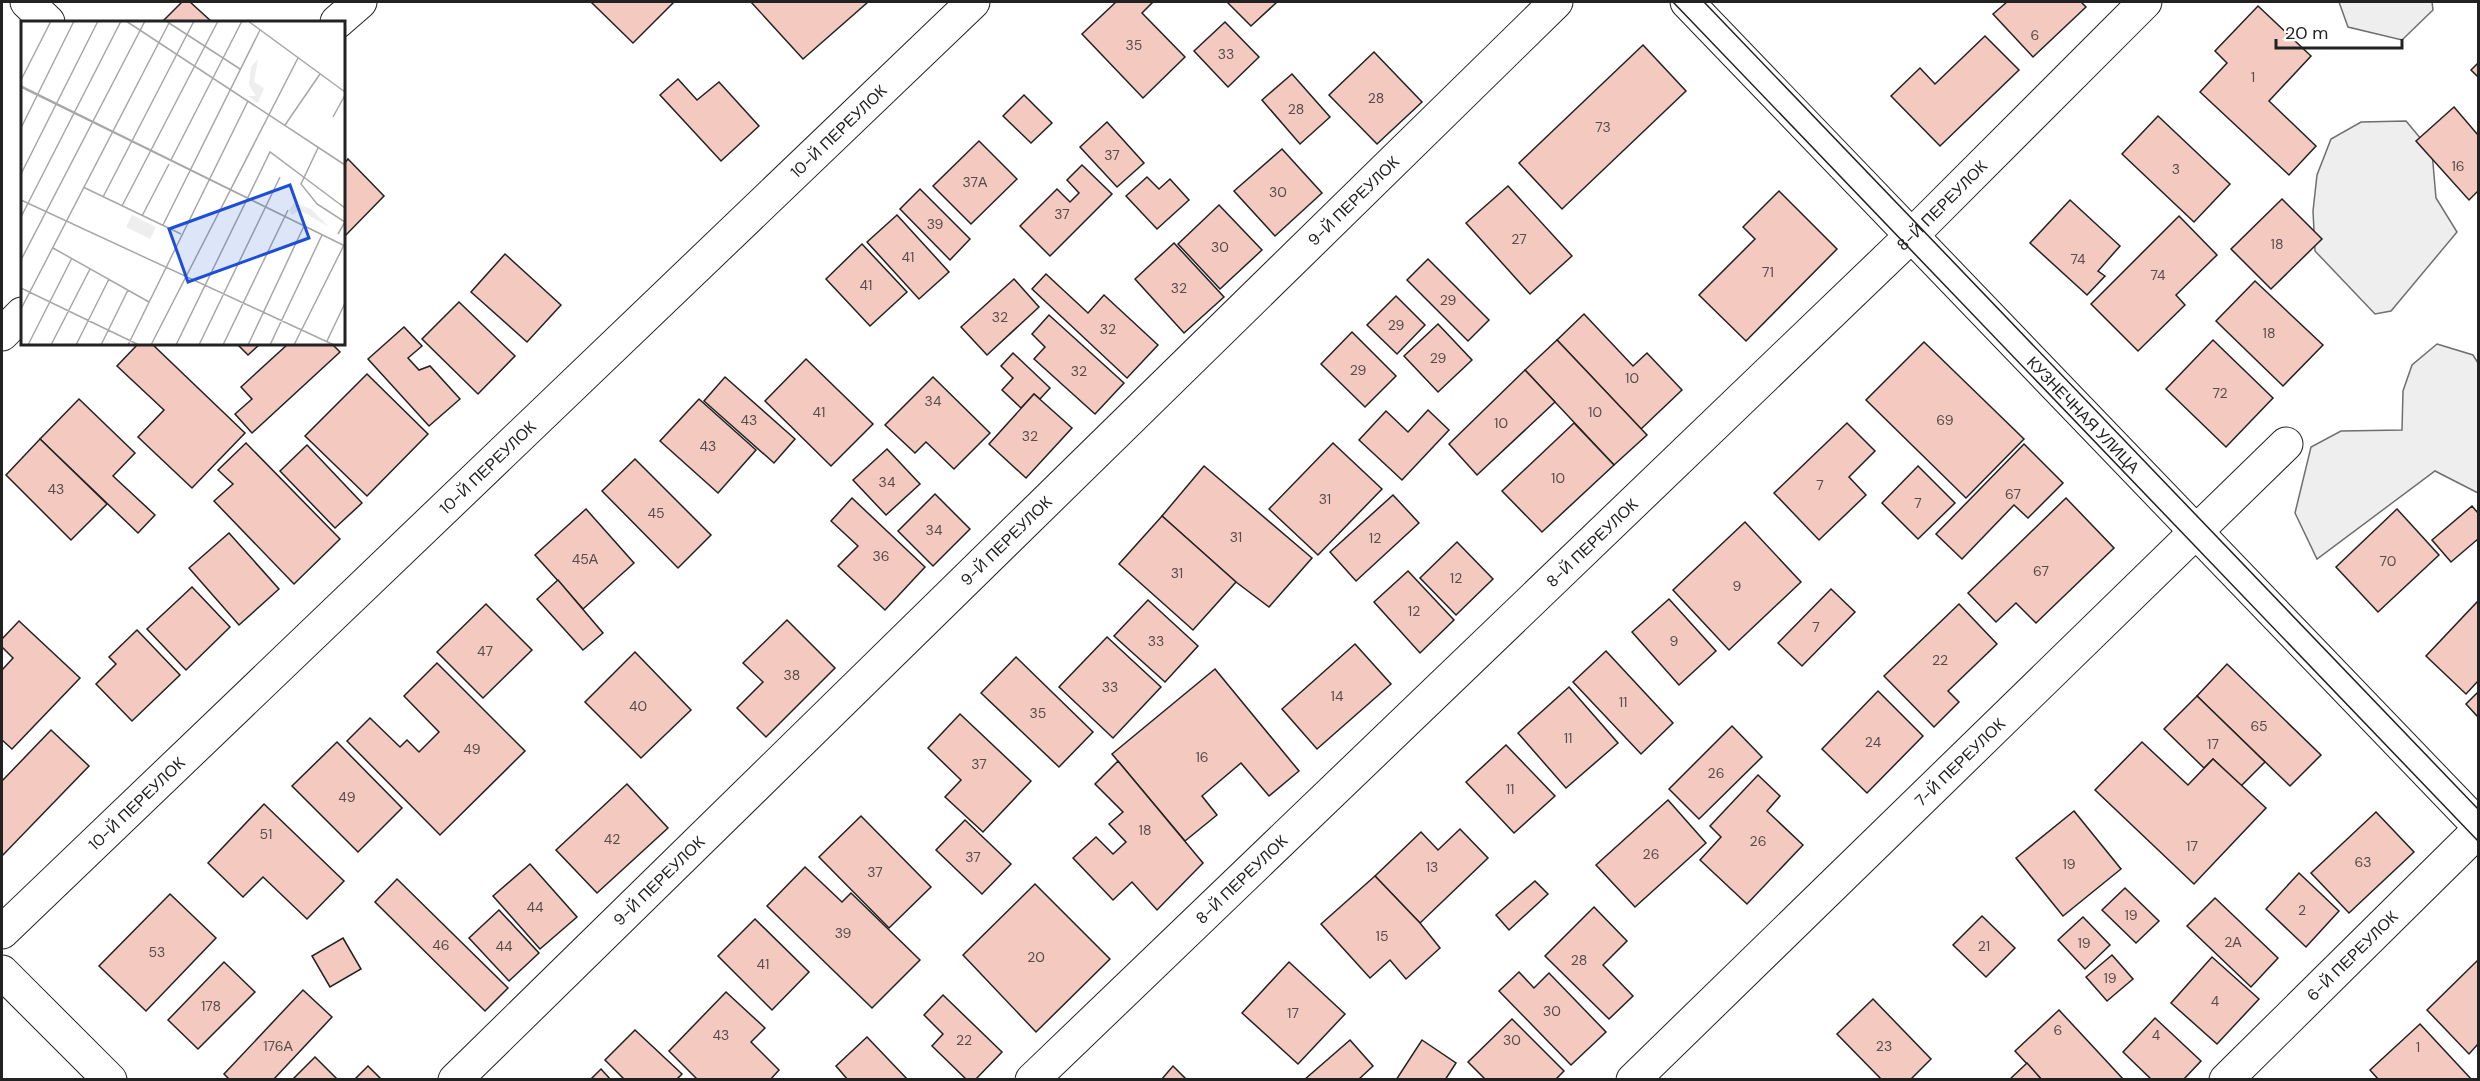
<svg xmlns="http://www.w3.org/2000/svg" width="2480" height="1081" font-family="'DM Sans',sans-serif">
<rect width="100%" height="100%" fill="#fff"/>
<g fill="#eee" stroke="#6f6f6f" stroke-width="1.5">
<path d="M2339,2H2432L2433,10L2402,40L2348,27Z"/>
<path d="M2406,121L2432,152L2436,198L2457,232L2391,311L2375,314L2315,251L2313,211L2317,175L2331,139L2361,122Z"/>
<path d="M2437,344L2473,355L2478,363V493L2435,471L2317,559L2295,513L2311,447L2341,431L2402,430L2403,391L2412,365Z"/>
</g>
<g fill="#f3c9c0" stroke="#222" stroke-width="1.5">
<path d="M182,2H190L212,22H162Z"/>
<path d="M591,2H674L633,43Z"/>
<path d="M751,2H868L803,59Z"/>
<path d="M1116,2H1153L1142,13L1185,57L1143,98L1082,34Z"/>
<path d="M1227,2H1277L1251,26Z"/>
<path d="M2007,2H2081L2086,7L2033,57L1993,14Z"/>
<path d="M2258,6L2311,56L2269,101L2316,146L2289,175L2200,92L2227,63L2215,51Z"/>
<path d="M1225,22L1259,57L1228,87L1194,51Z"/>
<path d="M1985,36L2019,70L1940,146L1891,96L1920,68L1935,84Z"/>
<path d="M1643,45L1686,91L1562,209L1519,163Z"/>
<path d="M1374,52L1422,102L1377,144L1329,95Z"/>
<path d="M2478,63V77L2471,70Z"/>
<path d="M1292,74L1330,117L1300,144L1262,100Z"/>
<path d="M678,79L697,100L719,82L759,126L721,161L660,95Z"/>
<path d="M1024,95L1052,123L1031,143L1003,116Z"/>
<path d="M2454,107L2478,135V191L2469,200L2416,141Z"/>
<path d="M2158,116L2230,184L2194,222L2122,154Z"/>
<path d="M1107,122L1144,163L1117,187L1080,147Z"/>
<path d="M979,141L1017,179L971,224L933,186Z"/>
<path d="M1282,149L1322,193L1275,236L1234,191Z"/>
<path d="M348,159L384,196L344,237V164Z"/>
<path d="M1082,165L1112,194L1050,256L1020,226L1057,189L1070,202L1079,193L1067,180Z"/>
<path d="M1147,177L1159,189L1170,179L1189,200L1157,229L1126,196Z"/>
<path d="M1508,186L1572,256L1530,294L1466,223Z"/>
<path d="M920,189L970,239L950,260L900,209Z"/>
<path d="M1779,191L1837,249L1746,341L1699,295L1755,239L1743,227Z"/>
<path d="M2282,199L2322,239L2271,289L2231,249Z"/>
<path d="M2070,200L2120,246L2098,271L2105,276L2087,295L2030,243Z"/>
<path d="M1219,205L1262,250L1220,289L1178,244Z"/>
<path d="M897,215L949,272L919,299L867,242Z"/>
<path d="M2179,216L2217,255L2176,295L2185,305L2138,351L2091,304Z"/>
<path d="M1174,243L1224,297L1184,333L1135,279Z"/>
<path d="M862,244L907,292L870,326L826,279Z"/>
<path d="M505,254L561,305L527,342L471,292Z"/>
<path d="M1428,259L1489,320L1468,341L1407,280Z"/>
<path d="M1046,274L1088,313L1104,295L1158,345L1127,378L1032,289Z"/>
<path d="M1014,279L1039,307L987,355L961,327Z"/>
<path d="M2255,281L2323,345L2283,386L2216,321Z"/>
<path d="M1396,296L1425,325L1397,354L1367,325Z"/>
<path d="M459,302L515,356L478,394L422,339Z"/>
<path d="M1584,314L1633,366L1647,353L1682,390L1641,429L1557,340Z"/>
<path d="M1049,315L1124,383L1095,414L1034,359L1045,347L1032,334Z"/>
<path d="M1438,324L1472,360L1438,392L1404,356Z"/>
<path d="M404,327L422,346L408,358L419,370L430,366L460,399L429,426L368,359Z"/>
<path d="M1352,332L1396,376L1365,407L1321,364Z"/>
<path d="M1557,340L1647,435L1614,465L1525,370Z"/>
<path d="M2213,340L2273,398L2226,447L2166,389Z"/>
<path d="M1924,342L2024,439L1966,498L1866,400Z"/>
<path d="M138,344H152L245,433L192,488L138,437L164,410L117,366Z"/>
<path d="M237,344H260L248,355Z"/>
<path d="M288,344H332L340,352L252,433L235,414L252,399L241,387Z"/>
<path d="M1013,353L1050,388L1040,399L1034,394L1021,408L1002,390L1013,378L1001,366Z"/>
<path d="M806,359L873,424L831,466L765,401Z"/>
<path d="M1525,370L1555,402L1477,475L1449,444Z"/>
<path d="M367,374L428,434L367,496L305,436Z"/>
<path d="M725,377L795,439L774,463L704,401Z"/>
<path d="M933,377L990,433L954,469L926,442L915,453L885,425Z"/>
<path d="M1034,394L1072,428L1026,478L989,444Z"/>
<path d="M79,399L135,453L113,476L155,515L138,533L40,439Z"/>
<path d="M699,399L756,450L718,493L660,441Z"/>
<path d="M1428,410L1449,430L1402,480L1359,440L1386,411L1408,432Z"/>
<path d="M1574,423L1614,465L1542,532L1502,491Z"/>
<path d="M1847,423L1875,451L1849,477L1866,495L1819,540L1774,493Z"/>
<path d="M40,439L107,504L71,540L6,475Z"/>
<path d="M246,443L340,539L294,584L214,501L233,484L218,470Z"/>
<path d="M1333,443L1382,489L1318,555L1269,509Z"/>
<path d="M2024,444L2063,483L2028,518L2014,505L1962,559L1936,534Z"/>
<path d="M307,445L362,503L335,528L280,471Z"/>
<path d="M887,449L920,484L886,515L853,480Z"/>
<path d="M635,459L711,535L678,568L602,491Z"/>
<path d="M1204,466L1312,558L1269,607L1236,582L1162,516Z"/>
<path d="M1918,466L1955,503L1918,539L1882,503Z"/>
<path d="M935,494L970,529L933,566L898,531Z"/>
<path d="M1393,495L1419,523L1356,581L1330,552Z"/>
<path d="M852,498L925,567L885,610L838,566L858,546L831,521Z"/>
<path d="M2066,498L2114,548L2036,623L2016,603L1996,622L1968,593Z"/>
<path d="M2472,506L2478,513V539L2451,562L2432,540Z"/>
<path d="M586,509L634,563L583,609L535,555Z"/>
<path d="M2397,509L2439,555L2378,612L2336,567Z"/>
<path d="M1162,516L1236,582L1193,630L1119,564Z"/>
<path d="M1745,522L1801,582L1729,650L1673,590Z"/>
<path d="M229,533L279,589L239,625L189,568Z"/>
<path d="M1457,542L1493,579L1456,615L1420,578Z"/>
<path d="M1408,571L1454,620L1420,653L1374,602Z"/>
<path d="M558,580L603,633L583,650L537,599Z"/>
<path d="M192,587L230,627L186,670L147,629Z"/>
<path d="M1831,589L1855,612L1802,666L1778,643Z"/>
<path d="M1669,599L1716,651L1679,685L1632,632Z"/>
<path d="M1148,600L1198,646L1165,682L1114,636Z"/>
<path d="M2478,601V681L2466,694L2426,656Z"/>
<path d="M486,604L532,650L483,698L437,652Z"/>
<path d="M1959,604L1997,644L1948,691L1959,702L1934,727L1884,676Z"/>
<path d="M787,620L835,668L766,737L737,708L763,682L743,663Z"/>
<path d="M19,621L80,678L12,749L2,740V670L13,658L2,647V639Z"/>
<path d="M137,630L180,675L132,721L96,684L116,664L109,657Z"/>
<path d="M1107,637L1161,687L1113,738L1059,687Z"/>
<path d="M1355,644L1391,684L1317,749L1282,709Z"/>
<path d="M1606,651L1673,723L1641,754L1573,682Z"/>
<path d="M635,652L691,710L641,758L585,702Z"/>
<path d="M1016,657L1093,732L1059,767L981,693Z"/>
<path d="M437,663L525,751L440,835L347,741L370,718L400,747L407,740L419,752L439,732L404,696Z"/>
<path d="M2227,664L2321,755L2290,786L2197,696Z"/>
<path d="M1215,669L1299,771L1269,796L1241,763L1202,796L1217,815L1185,841L1112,754Z"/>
<path d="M1569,687L1618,743L1566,788L1518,733Z"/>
<path d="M1878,691L1923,736L1867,793L1822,749Z"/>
<path d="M2478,692V717L2466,704Z"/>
<path d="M2197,696L2265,762L2241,786L2213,759L2204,768L2164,729Z"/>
<path d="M960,714L1031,781L983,832L945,797L961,780L928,748Z"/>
<path d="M1732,726L1762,757L1699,819L1669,789Z"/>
<path d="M51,730L89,766L2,856V781Z"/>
<path d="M337,742L402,808L358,852L292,786Z"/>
<path d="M2142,742L2188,785L2213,759L2266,808L2194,884L2095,790Z"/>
<path d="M1506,745L1555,796L1514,833L1466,782Z"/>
<path d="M1118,761L1203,863L1157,910L1132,882L1113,900L1073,858L1096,837L1113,854L1126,842L1109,824L1123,812L1095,784Z"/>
<path d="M1758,775L1780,796L1767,811L1803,845L1747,904L1700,860L1721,837L1710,826Z"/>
<path d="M627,784L668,828L597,893L556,850Z"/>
<path d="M1668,800L1706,843L1635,907L1596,865Z"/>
<path d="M264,804L344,881L307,919L263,877L243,897L208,863Z"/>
<path d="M2074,811L2121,869L2063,916L2016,858Z"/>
<path d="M2376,812L2414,852L2349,913L2311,873Z"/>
<path d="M861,816L931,887L889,928L819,857Z"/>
<path d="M965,820L1011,864L982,894L936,850Z"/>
<path d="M1460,829L1488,858L1420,923L1375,876L1421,832L1438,850Z"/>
<path d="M530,864L577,917L540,949L493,896Z"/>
<path d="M805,867L842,902L851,893L920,960L872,1008L767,906Z"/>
<path d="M2299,873L2339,911L2306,947L2266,909Z"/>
<path d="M1375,876L1420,923L1440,948L1406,979L1390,960L1370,978L1321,924Z"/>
<path d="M397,879L508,988L485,1011L375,902Z"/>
<path d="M1535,881L1548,894L1509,930L1496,915Z"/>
<path d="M1035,884L1110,959L1036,1032L963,955Z"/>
<path d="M2125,888L2159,921L2136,943L2102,910Z"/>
<path d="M170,894L216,938L146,1011L99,966Z"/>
<path d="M2215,898L2278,958L2251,987L2187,926Z"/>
<path d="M1594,907L1627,941L1603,965L1633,996L1609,1019L1545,956Z"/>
<path d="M499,910L539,953L509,981L469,938Z"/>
<path d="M1982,916L2015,948L1986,977L1953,945Z"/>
<path d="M2083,917L2110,945L2085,969L2058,940Z"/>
<path d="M755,919L809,972L772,1010L718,956Z"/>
<path d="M343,938L361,969L330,987L312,956Z"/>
<path d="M2112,955L2133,979L2107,1001L2086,977Z"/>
<path d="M2212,957L2259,999L2217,1044L2171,1003Z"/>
<path d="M2478,960V1044L2469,1054L2427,1010Z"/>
<path d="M224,962L255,992L198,1049L168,1020Z"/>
<path d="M1289,962L1345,1014L1298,1064L1242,1013Z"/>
<path d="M1519,972L1534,988L1549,973L1606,1032L1571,1065L1499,991Z"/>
<path d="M303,990L332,1017L273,1080H230L224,1074Z"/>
<path d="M726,992L765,1028L751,1042L779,1070L770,1080H698L669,1051Z"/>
<path d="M943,995L1002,1052L975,1080H967L932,1046L943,1034L924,1015Z"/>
<path d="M1873,999L1931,1059L1910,1080H1882L1837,1034Z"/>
<path d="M2059,1010L2124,1080H2042L2015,1051Z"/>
<path d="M2155,1018L2201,1061L2183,1080H2152L2123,1052Z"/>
<path d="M1512,1019L1564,1071L1555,1080H1486L1468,1062Z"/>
<path d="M2420,1024L2472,1080H2379L2370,1070Z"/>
<path d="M635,1030L682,1074L676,1080H625L605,1060Z"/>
<path d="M867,1037L908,1080H848L836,1066Z"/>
<path d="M1350,1040L1373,1066L1358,1080H1304Z"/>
<path d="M1422,1040L1456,1063L1445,1080H1396Z"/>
<path d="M315,1057L338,1080H292Z"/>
<path d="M2027,1063L2042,1080H2009Z"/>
<path d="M368,1066L382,1080H354Z"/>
<path d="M1173,1066L1187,1080H1161Z"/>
<path d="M601,1069L611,1080H590Z"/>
</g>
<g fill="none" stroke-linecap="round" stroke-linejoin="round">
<g stroke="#222" stroke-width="35">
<g id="minor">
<path d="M27,2L48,22"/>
<path id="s1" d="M1687,2L2478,825"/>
<path d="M337,22L360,2"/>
<path d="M2,334L22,314"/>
<path id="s2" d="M455,1080L1556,2"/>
<path id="s3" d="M1032,1080L1912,235L2145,2"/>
<path id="s4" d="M1633,1080L2286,444"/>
<path id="s5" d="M2226,1080L2478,831"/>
</g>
</g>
<g stroke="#222" stroke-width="35">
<g id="tertiary">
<path id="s6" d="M2,932L973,2"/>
</g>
</g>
<g stroke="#222" stroke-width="35">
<path id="secondary" d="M2,972L110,1080"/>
</g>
<use href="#minor" stroke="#fff" stroke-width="33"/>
<use href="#tertiary" stroke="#fff" stroke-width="33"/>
<use href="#secondary" stroke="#fff" stroke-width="33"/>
<g stroke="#222" stroke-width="1.5">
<path d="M1673,2L2478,841"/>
<path d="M1704,2L2478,809"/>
</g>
</g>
<g text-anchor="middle" stroke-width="4.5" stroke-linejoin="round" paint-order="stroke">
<g font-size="14" fill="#564c4a">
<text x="2035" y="40">6</text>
<text x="1134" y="50">35</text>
<text x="1226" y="59">33</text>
<text x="2253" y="82">1</text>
<text x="1376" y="103">28</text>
<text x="1296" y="114">28</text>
<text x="1603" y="132">73</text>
<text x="1112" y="160">37</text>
<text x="2458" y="171">16</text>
<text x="2176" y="174">3</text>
<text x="975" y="187">37А</text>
<text x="1278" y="197">30</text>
<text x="1062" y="219">37</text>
<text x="935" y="229">39</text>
<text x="1519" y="244">27</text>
<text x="2277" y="249">18</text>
<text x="1220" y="252">30</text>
<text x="908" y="262">41</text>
<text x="2078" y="264">74</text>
<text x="1768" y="277">71</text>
<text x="2158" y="280">74</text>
<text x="866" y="290">41</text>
<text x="1179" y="293">32</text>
<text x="1448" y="305">29</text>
<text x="1000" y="322">32</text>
<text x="1396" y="330">29</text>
<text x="1108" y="334">32</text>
<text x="2269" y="338">18</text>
<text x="1438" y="363">29</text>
<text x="1358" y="375">29</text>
<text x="1079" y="376">32</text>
<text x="1632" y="383">10</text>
<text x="2220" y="398">72</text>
<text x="933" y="406">34</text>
<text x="819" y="417">41</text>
<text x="1595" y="417">10</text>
<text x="749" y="425">43</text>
<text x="1945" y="425">69</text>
<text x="1501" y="428">10</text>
<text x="1030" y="441">32</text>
<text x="708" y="451">43</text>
<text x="1558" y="483">10</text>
<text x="887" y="487">34</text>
<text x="1820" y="490">7</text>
<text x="56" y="494">43</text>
<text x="2013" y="499">67</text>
<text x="1325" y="504">31</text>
<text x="1918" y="508">7</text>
<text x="656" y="518">45</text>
<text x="934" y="535">34</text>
<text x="1236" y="542">31</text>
<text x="1375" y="543">12</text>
<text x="881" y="561">36</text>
<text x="585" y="564">45А</text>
<text x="2388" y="566">70</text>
<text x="2041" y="576">67</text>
<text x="1177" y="578">31</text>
<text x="1456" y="583">12</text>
<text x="1737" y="591">9</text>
<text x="1414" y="616">12</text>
<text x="1816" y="632">7</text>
<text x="1156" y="646">33</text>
<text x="1674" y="646">9</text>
<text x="485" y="656">47</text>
<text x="1940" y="665">22</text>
<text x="792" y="680">38</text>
<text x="1110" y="692">33</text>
<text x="1337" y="701">14</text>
<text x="1623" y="707">11</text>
<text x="638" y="711">40</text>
<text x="1038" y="718">35</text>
<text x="2259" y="731">65</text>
<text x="1568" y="743">11</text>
<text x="1873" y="747">24</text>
<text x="2213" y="749">17</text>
<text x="472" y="754">49</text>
<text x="1202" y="762">16</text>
<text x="979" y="769">37</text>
<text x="1716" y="778">26</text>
<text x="1510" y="794">11</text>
<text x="347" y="802">49</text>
<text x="1145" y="835">18</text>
<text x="266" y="839">51</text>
<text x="612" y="844">42</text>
<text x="1758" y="846">26</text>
<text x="2192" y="851">17</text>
<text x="1651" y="859">26</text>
<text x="973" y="862">37</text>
<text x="2363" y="867">63</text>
<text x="2069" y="869">19</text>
<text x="1432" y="872">13</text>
<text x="875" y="877">37</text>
<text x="535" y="912">44</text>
<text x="2302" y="915">2</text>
<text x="2131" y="920">19</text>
<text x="843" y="938">39</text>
<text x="1382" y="941">15</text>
<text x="2233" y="947">2А</text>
<text x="2084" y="948">19</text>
<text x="441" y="950">46</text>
<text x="504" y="951">44</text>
<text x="1984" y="951">21</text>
<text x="157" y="957">53</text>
<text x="1036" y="962">20</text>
<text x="1579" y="965">28</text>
<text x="763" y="969">41</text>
<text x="2110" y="983">19</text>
<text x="2215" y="1006">4</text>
<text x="211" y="1011">178</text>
<text x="1552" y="1016">30</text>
<text x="1293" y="1018">17</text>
<text x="2058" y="1035">6</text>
<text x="721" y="1040">43</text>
<text x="2156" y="1040">4</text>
<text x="964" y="1045">22</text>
<text x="1512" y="1045">30</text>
<text x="278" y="1051">176А</text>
<text x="1884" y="1051">23</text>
<text x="2418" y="1052">1</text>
</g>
<g font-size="16" fill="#222" stroke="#fff">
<text dy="6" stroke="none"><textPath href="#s6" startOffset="1158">10-Й ПЕРЕУЛОК</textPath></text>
<text dy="6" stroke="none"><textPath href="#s2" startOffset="1257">9-Й ПЕРЕУЛОК</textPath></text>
<text dy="6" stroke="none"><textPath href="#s3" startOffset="1262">8-Й ПЕРЕУЛОК</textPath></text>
<text dy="6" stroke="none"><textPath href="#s1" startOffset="572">КУЗНЕЧНАЯ УЛИЦА</textPath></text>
<text dy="6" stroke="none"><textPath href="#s6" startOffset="672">10-Й ПЕРЕУЛОК</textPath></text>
<text dy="6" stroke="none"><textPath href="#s2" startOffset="771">9-Й ПЕРЕУЛОК</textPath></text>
<text dy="6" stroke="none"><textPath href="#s3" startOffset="776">8-Й ПЕРЕУЛОК</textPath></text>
<text dy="6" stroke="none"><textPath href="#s4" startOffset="456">7-Й ПЕРЕУЛОК</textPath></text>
<text dy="6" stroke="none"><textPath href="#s6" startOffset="186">10-Й ПЕРЕУЛОК</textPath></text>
<text dy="6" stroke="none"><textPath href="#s3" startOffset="290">8-Й ПЕРЕУЛОК</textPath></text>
<text dy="6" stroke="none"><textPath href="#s2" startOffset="285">9-Й ПЕРЕУЛОК</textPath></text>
<text dy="6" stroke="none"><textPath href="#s5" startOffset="177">6-Й ПЕРЕУЛОК</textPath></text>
</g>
</g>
<g transform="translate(21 21)">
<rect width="324" height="324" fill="#fff"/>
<path d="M237,38L233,61L243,67L237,82L234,81L227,75H235L228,64L230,46ZM273,182L290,188L308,206L278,189L271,194L268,189ZM111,194L135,206L129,218L105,206Z" fill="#eee"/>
<path fill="none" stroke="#a7a7a7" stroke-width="1.5" d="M105,0L324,144M145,0L219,48M227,0L324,71M0,59L30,0M0,65L324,225M0,66L324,225M312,96L324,74M264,104L299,53M0,107L53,0M297,127L280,163L296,183L324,201L317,213M150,139L221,0M0,153L77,0M62,166L160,213M82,176L173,0M0,179L313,324M101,185L197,0M121,195L148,143M0,196L100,0M142,204L239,9M32,227L128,281M0,239L124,0M0,267L118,324M0,288L149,0M306,320L324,282M7,324L51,237M30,324L69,248M55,324L88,258M80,324L107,269M107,324L227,80M130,324L277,37M155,324L249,131L324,187M178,324L259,156M202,324L267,189M227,324L283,205M249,324L301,214M273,324L323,224"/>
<path fill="#1d4ed8" fill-opacity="0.15" stroke="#1d4ed8" stroke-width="3" d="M269,164L288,217L167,261L148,208Z"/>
<rect width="324" height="324" fill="none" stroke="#222" stroke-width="3"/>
</g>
<rect width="2480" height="1081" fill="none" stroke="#222222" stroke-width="6"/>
<path d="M2276 39v9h126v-9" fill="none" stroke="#222222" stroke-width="3"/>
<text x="2285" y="39" font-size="18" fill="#222222" stroke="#ffffff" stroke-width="4.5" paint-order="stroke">20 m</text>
</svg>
